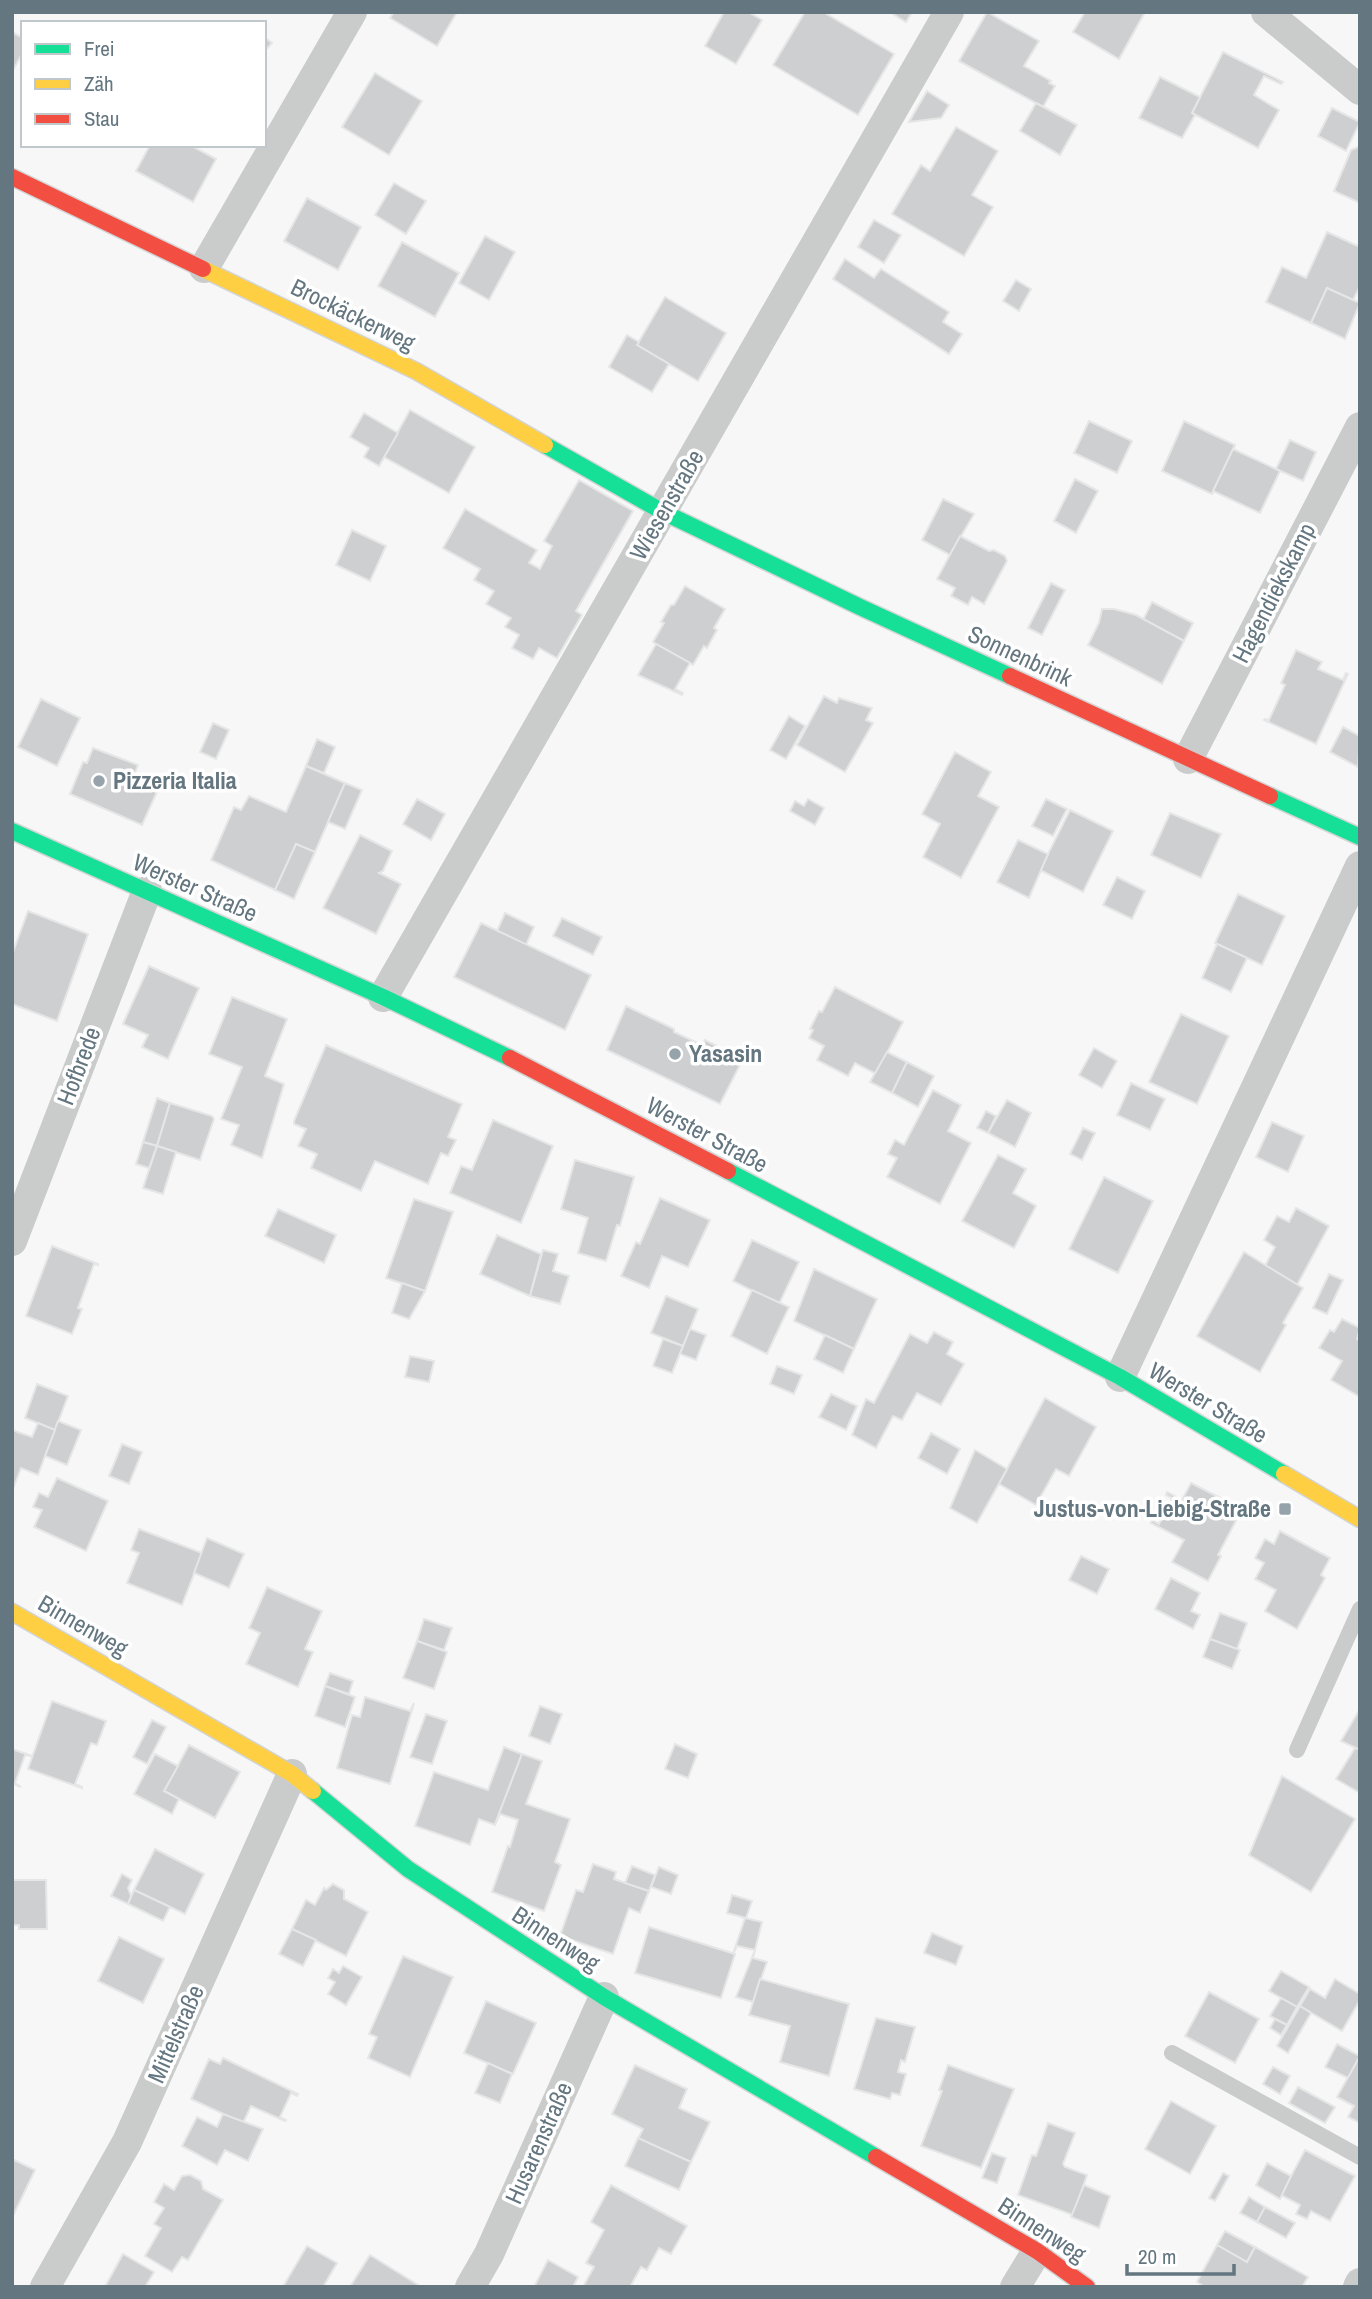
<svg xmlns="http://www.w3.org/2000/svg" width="1372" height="2299" font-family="'Archivo Narrow',sans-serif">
<rect width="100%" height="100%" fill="#f7f7f7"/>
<g fill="#cdcfd0" stroke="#e6e6e6" stroke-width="2">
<path d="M394,12H457L437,46L390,18Z"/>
<path d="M724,12H748L762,20L736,64L705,46Z"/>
<path d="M805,12H823L894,54L858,115L773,65Z"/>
<path d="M890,12H912L906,22Z"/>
<path d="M987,12L1039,41L1024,66L1051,81L1049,83L1055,86L1043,107L959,61Z"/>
<path d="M1085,12H1145L1119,59L1073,32Z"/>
<path d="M12,32L23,38V52L12,72Z"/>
<path d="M264,37L272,43L264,52Z"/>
<path d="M1223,52L1283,82L1281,84L1264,76L1254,95L1279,110L1258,148L1192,113Z"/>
<path d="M375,73L422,101L389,155L342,127Z"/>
<path d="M1160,77L1200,97L1192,113L1195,115L1182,138L1139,118Z"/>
<path d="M927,91L949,105L941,118L909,122Z"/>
<path d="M1036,103L1077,125L1060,155L1020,131Z"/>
<path d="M1332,108L1360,122L1346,151L1318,136Z"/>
<path d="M956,127L998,151L972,195L993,207L964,256L892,214L921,165L930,171Z"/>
<path d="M150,145H190L216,159L193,202L136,171Z"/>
<path d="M1358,147L1360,148V203L1334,191L1351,150Z"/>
<path d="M394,183L426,201L406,234L375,215Z"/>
<path d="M307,198L361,227L338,270L284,241Z"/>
<path d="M874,220L901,235L884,263L858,247Z"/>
<path d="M1327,232L1360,247V286L1353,300L1327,288L1311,323L1266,302L1282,267L1306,278Z"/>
<path d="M485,236L515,252L489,300L459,283Z"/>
<path d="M402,242L459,273L435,317L378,286Z"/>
<path d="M845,259L874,278L881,269L949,312L943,322L962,334L949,354L833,279Z"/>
<path d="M1016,280L1031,289L1019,311L1003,301Z"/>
<path d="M1327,288L1360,303L1345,339L1311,323Z"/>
<path d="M665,297L726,333L698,381L637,345Z"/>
<path d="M627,335L639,342L637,345L669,364L652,392L609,367Z"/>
<path d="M410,410L475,447L449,493L384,457Z"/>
<path d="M364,413L398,433L379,466L364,457L369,448L350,437Z"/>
<path d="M1089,421L1132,441L1117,473L1074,453Z"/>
<path d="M1184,421L1235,445L1212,494L1162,471Z"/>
<path d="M1290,440L1316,452L1303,481L1276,469Z"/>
<path d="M1233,449L1280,471L1260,513L1213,491Z"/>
<path d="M1075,479L1098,491L1076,533L1054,521Z"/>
<path d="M579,480L633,511L576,611L582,615L557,658L539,648L533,659L512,648L519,635L505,627L511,618L486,604L494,591L474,580L480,569L443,548L465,509L537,550L529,563L540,569L552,546L544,541Z"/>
<path d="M943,499L974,514L950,555L922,540Z"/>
<path d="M352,530L386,546L370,581L336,565Z"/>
<path d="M960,536L989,551L994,550L1005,556L1007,561L984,604L972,597L968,605L951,596L955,588L937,579Z"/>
<path d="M1051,583L1065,590L1042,635L1028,628Z"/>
<path d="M685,586L725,609L714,628L717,630L707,648L704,646L693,665L653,642L664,623L661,622L671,605H674Z"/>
<path d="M1152,602L1193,623L1184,641L1143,620Z"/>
<path d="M1102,609H1114L1136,615L1184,641L1162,684L1088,645L1099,623Z"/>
<path d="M656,644L690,663L675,689L683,693L682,695L638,675Z"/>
<path d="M1296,650L1322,662L1318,669L1343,680L1346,673L1348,674L1316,744L1264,720L1265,719L1269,720L1285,685L1281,683Z"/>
<path d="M824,696L837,703L839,698L872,708L866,720L873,723L845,772L797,745Z"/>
<path d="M41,699L80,718L57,766L18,747Z"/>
<path d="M789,716L805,726L786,759L770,750Z"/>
<path d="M213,723L229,730L216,759L200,752Z"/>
<path d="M1343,727L1360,736L1358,767L1330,752Z"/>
<path d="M317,739L335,747L324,773L306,766Z"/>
<path d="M93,748L138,765L134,775L160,785L142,825L70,794L83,762L87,763Z"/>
<path d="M955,752L991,772L978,796L999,807L961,878L923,857L940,824L922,814Z"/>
<path d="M306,766L345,783L315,852L296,844L275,890L211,860L234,807L241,810L249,796L286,812Z"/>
<path d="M345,783L362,790L345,829L328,822Z"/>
<path d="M417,799L445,814L431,840L403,824Z"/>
<path d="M808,799L824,808L815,825L790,811L795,801L804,806Z"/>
<path d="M1046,799L1067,809L1053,836L1032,826Z"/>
<path d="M1070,810L1113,831L1083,892L1040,870Z"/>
<path d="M1170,813L1221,834L1201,878L1151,855Z"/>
<path d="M360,835L392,851L383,871L379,873L401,884L376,934L323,908Z"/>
<path d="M1018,840L1048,854L1029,898L997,882Z"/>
<path d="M296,844L315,852L294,899L275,890Z"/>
<path d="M1117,877L1145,891L1132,919L1103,905Z"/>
<path d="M1238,894L1285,916L1262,965L1215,943Z"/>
<path d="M28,911L88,934L57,1021L12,1004V955Z"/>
<path d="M505,913L534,927L526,945L497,931Z"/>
<path d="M562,918L602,937L593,955L553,936Z"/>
<path d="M481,923L591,975L565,1030L454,977Z"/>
<path d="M1217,944L1247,958L1231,992L1202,978Z"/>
<path d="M149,966L199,988L168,1059L142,1047L148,1035L123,1024Z"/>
<path d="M835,987L903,1022L876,1074L855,1063L848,1076L817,1060L824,1046L809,1038L813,1030L810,1029L819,1011L822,1012Z"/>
<path d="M232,997L287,1019L265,1076L284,1084L262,1158L231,1145L239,1125L221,1119L242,1067L209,1054Z"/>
<path d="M626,1006L674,1029V1032L702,1045L705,1040L743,1059L720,1104L607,1050Z"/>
<path d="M1181,1014L1229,1036L1197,1104L1149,1082Z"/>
<path d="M326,1045L462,1104L448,1137L456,1140L448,1156L441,1153L428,1184L375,1161L361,1191L311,1168L317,1154L298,1146L306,1129L294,1124V1121Z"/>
<path d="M1094,1048L1117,1061L1102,1088L1079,1075Z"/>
<path d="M887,1052L907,1062L892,1093L870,1082Z"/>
<path d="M907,1062L934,1076L918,1107L892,1093Z"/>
<path d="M1131,1083L1165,1099L1150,1130L1117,1115Z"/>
<path d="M933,1090L961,1105L948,1131L971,1143L940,1204L887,1177L897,1158L888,1154L895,1140L904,1145Z"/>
<path d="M157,1098L170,1103L157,1146L143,1142Z"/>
<path d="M1007,1100L1031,1113L1015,1147L988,1133Z"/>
<path d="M170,1103L212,1116L214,1119L200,1160L157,1146Z"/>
<path d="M986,1111L996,1116L988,1133L977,1128Z"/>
<path d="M493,1120L553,1146L521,1223L450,1193L461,1166L472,1170Z"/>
<path d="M1272,1122L1304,1136L1288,1172L1256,1157Z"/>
<path d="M1083,1128L1095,1133L1082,1160L1070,1154Z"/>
<path d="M143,1142L157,1146L149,1168L136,1164Z"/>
<path d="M157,1146L176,1152L163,1194L143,1188Z"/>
<path d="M998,1155L1026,1169L1013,1193L1036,1206L1014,1248L962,1221Z"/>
<path d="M575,1160L634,1177L620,1226L617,1225L606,1261L578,1253L588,1218L561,1209Z"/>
<path d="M1104,1177L1153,1201L1118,1273L1069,1249Z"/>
<path d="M660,1198L710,1220L688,1267L662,1256L649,1288L621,1276L636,1242L640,1244Z"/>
<path d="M414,1199L453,1212L425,1291L386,1278Z"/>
<path d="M1296,1208L1329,1226L1297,1285L1265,1266L1275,1247L1264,1240L1277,1216L1289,1222Z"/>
<path d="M278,1209L336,1235L324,1263L265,1236Z"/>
<path d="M497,1235L541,1254L530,1296L480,1274Z"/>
<path d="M752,1240L799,1262L779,1304L733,1281Z"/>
<path d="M52,1246L98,1264V1265L94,1264L78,1308L82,1309L72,1334L26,1316Z"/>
<path d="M543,1250L558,1254L553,1271L569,1276L560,1304L530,1296Z"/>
<path d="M1244,1252L1303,1288L1283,1323L1286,1325L1260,1372L1197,1336Z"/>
<path d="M814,1269L877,1299L854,1349L794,1321Z"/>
<path d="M1329,1274L1343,1280L1327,1314L1313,1308Z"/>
<path d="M402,1283L425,1291L409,1319L392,1313Z"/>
<path d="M752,1290L789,1307L767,1354L731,1336Z"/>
<path d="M666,1296L698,1309L683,1346L651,1333Z"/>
<path d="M1342,1319L1360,1328L1357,1339L1360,1341V1397L1331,1380L1342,1361L1319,1348L1330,1330L1334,1332Z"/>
<path d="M690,1329L706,1335L696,1360L680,1354Z"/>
<path d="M934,1332L953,1342L947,1354L964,1364L941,1405L917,1393L902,1420L893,1416L876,1448L852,1435L866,1399L874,1403L910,1334L927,1343Z"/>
<path d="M825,1335L854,1349L843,1373L814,1359Z"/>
<path d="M663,1339L683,1346L672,1373L653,1366Z"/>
<path d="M410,1356L434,1361L429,1382L405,1377Z"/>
<path d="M777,1366L802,1375L794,1394L770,1384Z"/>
<path d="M37,1384L68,1396L55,1430L25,1418Z"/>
<path d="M831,1394L857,1406L846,1430L819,1417Z"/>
<path d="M1045,1398L1096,1427L1069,1476L1056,1469L1036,1505L999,1484Z"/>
<path d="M58,1421L81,1430L67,1465L45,1456Z"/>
<path d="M38,1423L55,1430L45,1456L38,1475L21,1468L13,1489L12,1430L32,1437Z"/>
<path d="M931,1433L960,1449L947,1474L918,1458Z"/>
<path d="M122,1444L142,1452L129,1484L109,1476Z"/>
<path d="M975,1450L1007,1469L977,1523L950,1508Z"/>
<path d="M57,1478L108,1501L86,1551L34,1527L42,1510L33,1507L39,1493L48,1497Z"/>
<path d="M1191,1483L1242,1509L1218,1555L1221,1556L1208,1581L1172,1562L1184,1540L1151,1523L1152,1520L1159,1524L1172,1498L1166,1495L1167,1492L1182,1500Z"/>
<path d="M139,1529L202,1553L182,1605L127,1583L139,1553L131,1550Z"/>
<path d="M1280,1531L1330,1558L1321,1575L1325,1578L1297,1629L1265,1611L1276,1590L1255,1579L1264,1563L1255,1558L1265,1539L1274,1544Z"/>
<path d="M207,1538L244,1554L229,1588L194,1573Z"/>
<path d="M1081,1556L1109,1569L1097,1594L1069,1580Z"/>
<path d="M1171,1578L1200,1593L1191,1611L1200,1615L1193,1629L1155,1609Z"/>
<path d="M267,1587L322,1611L305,1649L313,1652L298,1687L246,1664L260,1633L249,1628Z"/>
<path d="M1220,1613L1247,1623L1237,1649L1210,1639Z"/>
<path d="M424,1619L452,1628L444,1650L417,1641Z"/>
<path d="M1210,1639L1240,1650L1232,1669L1203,1657Z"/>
<path d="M417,1641L447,1652L434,1689L403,1678Z"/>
<path d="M330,1673L353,1681L349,1694L325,1686Z"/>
<path d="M325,1686L355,1697L345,1727L315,1716Z"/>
<path d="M365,1697L410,1711L414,1703L390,1784L337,1768L352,1715L360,1717Z"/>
<path d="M52,1701L106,1721L97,1745L91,1743L75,1784L82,1787V1788L28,1769Z"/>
<path d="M540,1706L562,1714L550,1744L529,1736Z"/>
<path d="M1360,1709V1750L1341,1741Z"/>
<path d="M426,1714L447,1721L432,1764L410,1757Z"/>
<path d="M152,1720L166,1727L147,1764L133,1757Z"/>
<path d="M675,1744L697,1754L688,1778L665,1769Z"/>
<path d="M189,1745L240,1772L215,1818L164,1791Z"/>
<path d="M504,1747L522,1754L495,1825L479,1819L470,1845L415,1826L434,1772L488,1790Z"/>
<path d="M1355,1748L1360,1750V1793L1336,1779Z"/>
<path d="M12,1749L32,1756L25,1755L15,1783L21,1787L12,1783Z"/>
<path d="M155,1754L178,1766L164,1791L179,1799L172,1814L134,1794Z"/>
<path d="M522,1754L542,1761L526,1804L570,1819L555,1862L561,1865L544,1911L492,1892L508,1846L510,1847L518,1820L500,1814L495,1824Z"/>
<path d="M1282,1776L1355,1819L1311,1892L1249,1855Z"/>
<path d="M155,1849L204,1874L185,1914L134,1890Z"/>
<path d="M593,1864L616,1872L614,1879L649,1891L640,1913L629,1908L613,1954L560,1936L576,1890L583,1892Z"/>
<path d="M632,1866L655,1875L649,1891L625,1883Z"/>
<path d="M659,1867L678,1875L671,1894L651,1887Z"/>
<path d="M122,1874L132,1880L128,1888L131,1896L128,1904L111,1896Z"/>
<path d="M12,1880H46L47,1929H19V1925H12Z"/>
<path d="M333,1884L344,1890V1899L368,1912L346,1956L292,1929L306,1900L315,1905L324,1888L326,1890Z"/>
<path d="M134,1890L170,1907L163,1921L128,1904Z"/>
<path d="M732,1895L752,1901L746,1918L727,1913Z"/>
<path d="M745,1918L762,1922L755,1950L737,1946L733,1954Z"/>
<path d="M649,1927L735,1954L721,1998L635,1973Z"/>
<path d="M292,1929L316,1940L303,1966L279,1954Z"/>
<path d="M932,1933L963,1946L956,1965L924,1953Z"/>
<path d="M119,1937L164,1959L143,2003L98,1981Z"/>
<path d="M755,1950L753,1958L767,1962L753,2002L736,1997Z"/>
<path d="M403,1956L453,1977L410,2077L368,2058L377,2037L369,2034Z"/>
<path d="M343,1966L362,1977L346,2005L328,1994L335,1982L328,1978L333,1969L339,1973Z"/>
<path d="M1281,1971L1309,1987L1297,2007L1269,1991Z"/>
<path d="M760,1979L849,2004L829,2076L780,2062L790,2026L749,2015Z"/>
<path d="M1335,1979L1360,1994V2000L1342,2031L1300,2006L1310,1989L1325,1998Z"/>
<path d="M1209,1992L1259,2019L1235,2063L1185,2036Z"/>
<path d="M1281,1998L1297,2007L1287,2025L1270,2016Z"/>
<path d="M486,2001L536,2023L513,2074L464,2053Z"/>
<path d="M1300,2006L1311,2013L1288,2053L1277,2046Z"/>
<path d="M876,2018L915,2027L905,2062L901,2060L898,2072L906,2074L900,2095L892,2093L890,2099L854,2089Z"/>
<path d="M1275,2019L1287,2025L1281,2035L1270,2028Z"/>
<path d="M1337,2044L1360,2056L1348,2078L1325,2067Z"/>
<path d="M1360,2056V2123L1348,2117L1354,2106L1337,2097Z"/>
<path d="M223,2058L298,2094L297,2096L291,2093L280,2117L286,2120L285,2121L251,2106L243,2123L191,2099L209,2059L220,2064Z"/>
<path d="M488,2063L512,2074L500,2103L475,2093Z"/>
<path d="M635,2065L687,2089L679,2108L710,2122L691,2162L638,2139L643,2129L612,2114Z"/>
<path d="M948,2065L1014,2089L981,2168L921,2146L942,2091L939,2090Z"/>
<path d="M1273,2067L1290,2076L1280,2094L1263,2084Z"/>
<path d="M1298,2087L1335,2107L1325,2123L1289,2103Z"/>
<path d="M1171,2101L1216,2126L1190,2174L1145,2149Z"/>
<path d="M223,2114L263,2129L248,2161L225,2150L217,2165L182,2146L197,2117L217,2127Z"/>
<path d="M1048,2123L1075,2133L1063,2164L1065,2167L1087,2175L1073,2215L1018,2195L1032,2155L1036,2156Z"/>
<path d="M638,2138L691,2162L679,2190L625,2166Z"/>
<path d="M1305,2150L1355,2176L1330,2221L1311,2211L1307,2219L1296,2214L1300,2205L1281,2195Z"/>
<path d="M992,2153L1006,2158L997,2183L982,2178Z"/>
<path d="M12,2159L35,2170L12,2218Z"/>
<path d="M1267,2163L1291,2176L1280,2199L1256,2185Z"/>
<path d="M1223,2173L1229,2176L1215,2201L1209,2198Z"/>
<path d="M190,2175L201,2181L203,2189L223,2200L188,2260L182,2257L172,2272L145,2256L161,2228L154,2224L164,2208L154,2202L164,2184L174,2190L182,2176Z"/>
<path d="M611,2185L687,2226L671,2254L659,2248L647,2270L641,2267L630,2287H583L594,2267L586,2263L604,2230L591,2222Z"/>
<path d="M1084,2185L1110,2196L1099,2228L1071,2217Z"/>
<path d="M1249,2197L1265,2207L1257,2222L1240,2213Z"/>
<path d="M1265,2207L1295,2223L1286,2238L1257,2222Z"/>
<path d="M1225,2231L1255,2247L1247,2262L1217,2245Z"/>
<path d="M1217,2245L1247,2262L1255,2247L1308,2277L1302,2287H1205L1197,2282Z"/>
<path d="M307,2246L337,2263L323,2287H288L284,2285Z"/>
<path d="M123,2254L154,2272L145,2287H110L106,2285Z"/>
<path d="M370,2255L418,2285L416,2287H350Z"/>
<path d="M548,2260L578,2277L573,2287H534Z"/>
</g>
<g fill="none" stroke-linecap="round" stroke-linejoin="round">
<g stroke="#d3d4d5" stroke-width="19">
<g id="fast">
<path d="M545,445L663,512L860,607L1010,676"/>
<path d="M1270,796L1360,837"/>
<path d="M12,831L383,997L510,1058"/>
<path d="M728,1171L1120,1377L1284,1474"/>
<path d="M313,1791L408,1869L604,1997L876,2157"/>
</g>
</g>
<g stroke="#d3d4d5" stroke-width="19">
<g id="slow">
<path d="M203,269L416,371L545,445"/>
<path d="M1284,1474L1360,1519"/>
<path d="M12,1612L292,1774L313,1791"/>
</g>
</g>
<g stroke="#d3d4d5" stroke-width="19">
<g id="jam">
<path d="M12,177L203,269"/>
<path d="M1010,676L1270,796"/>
<path d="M510,1058L728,1171"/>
<path d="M876,2157L1037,2251L1087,2287"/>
</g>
</g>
<g stroke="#cacccc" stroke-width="16">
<path d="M1297,1750L1360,1609"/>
<path d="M1172,2053L1360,2157"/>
</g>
<g stroke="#cacccc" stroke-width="30">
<path d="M1266,12L1360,90"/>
<path d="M204,268L352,12"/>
<path d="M1188,759L1360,427"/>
<path d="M383,997L949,12"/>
<path d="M12,1241L147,891"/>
<path d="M1120,1377L1360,866"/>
<path d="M45,2287L127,2142L292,1774"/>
<path d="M470,2287L489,2254L604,1997"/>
<path d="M1015,2287L1037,2251"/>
<path d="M1358,2287L1360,2283"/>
</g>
<use href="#fast" stroke="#16e098" stroke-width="16"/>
<use href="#slow" stroke="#ffcf43" stroke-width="16"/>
<use href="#jam" stroke="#f24e42" stroke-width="16"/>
</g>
<g fill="#97a3aa" stroke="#fff" stroke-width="2.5">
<circle cx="99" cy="781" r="7"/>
<circle cx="675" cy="1054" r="7"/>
<rect x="1278" y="1502" width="14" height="14" rx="3.5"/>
</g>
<g text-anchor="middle" stroke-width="7" stroke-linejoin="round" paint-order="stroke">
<g font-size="24" fill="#647680" stroke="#fff">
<text transform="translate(353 315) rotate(26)" y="8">Brockäckerweg</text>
<text transform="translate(667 505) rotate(-60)" y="8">Wiesenstraße</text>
<text transform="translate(1274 593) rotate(-63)" y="8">Hagendiekskamp</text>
<text transform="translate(1020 656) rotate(25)" y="8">Sonnenbrink</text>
<text transform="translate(195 888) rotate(24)" y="8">Werster Straße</text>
<text transform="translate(79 1066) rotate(-69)" y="8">Hofbrede</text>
<text transform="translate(707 1135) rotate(28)" y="8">Werster Straße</text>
<text transform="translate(1208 1403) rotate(31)" y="8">Werster Straße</text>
<text transform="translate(83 1626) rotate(30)" y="8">Binnenweg</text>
<text transform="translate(556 1939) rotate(33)" y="8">Binnenweg</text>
<text transform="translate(176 2034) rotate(-66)" y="8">Mittelstraße</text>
<text transform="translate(539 2143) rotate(-66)" y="8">Husarenstraße</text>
<text transform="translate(1042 2230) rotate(33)" y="8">Binnenweg</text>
</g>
<g font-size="24" font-weight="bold" fill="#647680" stroke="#fff" text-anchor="start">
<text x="113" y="789">Pizzeria Italia</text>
<text x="689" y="1062">Yasasin</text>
<text x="1271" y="1517" text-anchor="end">Justus-von-Liebig-Straße</text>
</g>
</g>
<rect width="1372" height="2299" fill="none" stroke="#647680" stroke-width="28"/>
<rect x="21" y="21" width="245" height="126" fill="#ffffff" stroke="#c1c8cc" stroke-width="2"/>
<rect x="35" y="44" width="35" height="10" fill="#16e098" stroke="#c1c8cc" stroke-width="2"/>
<text x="84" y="56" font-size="21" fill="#647680">Frei</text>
<rect x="35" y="79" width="35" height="10" fill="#ffcf43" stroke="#c1c8cc" stroke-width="2"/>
<text x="84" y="91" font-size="21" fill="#647680">Zäh</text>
<rect x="35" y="114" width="35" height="10" fill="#f24e42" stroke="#c1c8cc" stroke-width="2"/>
<text x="84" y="126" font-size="21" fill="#647680">Stau</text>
<path d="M1127 2264v10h107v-10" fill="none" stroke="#647680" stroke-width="3.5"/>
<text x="1138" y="2264" font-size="21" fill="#647680" stroke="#ffffff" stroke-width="5" paint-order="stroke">20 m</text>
</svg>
